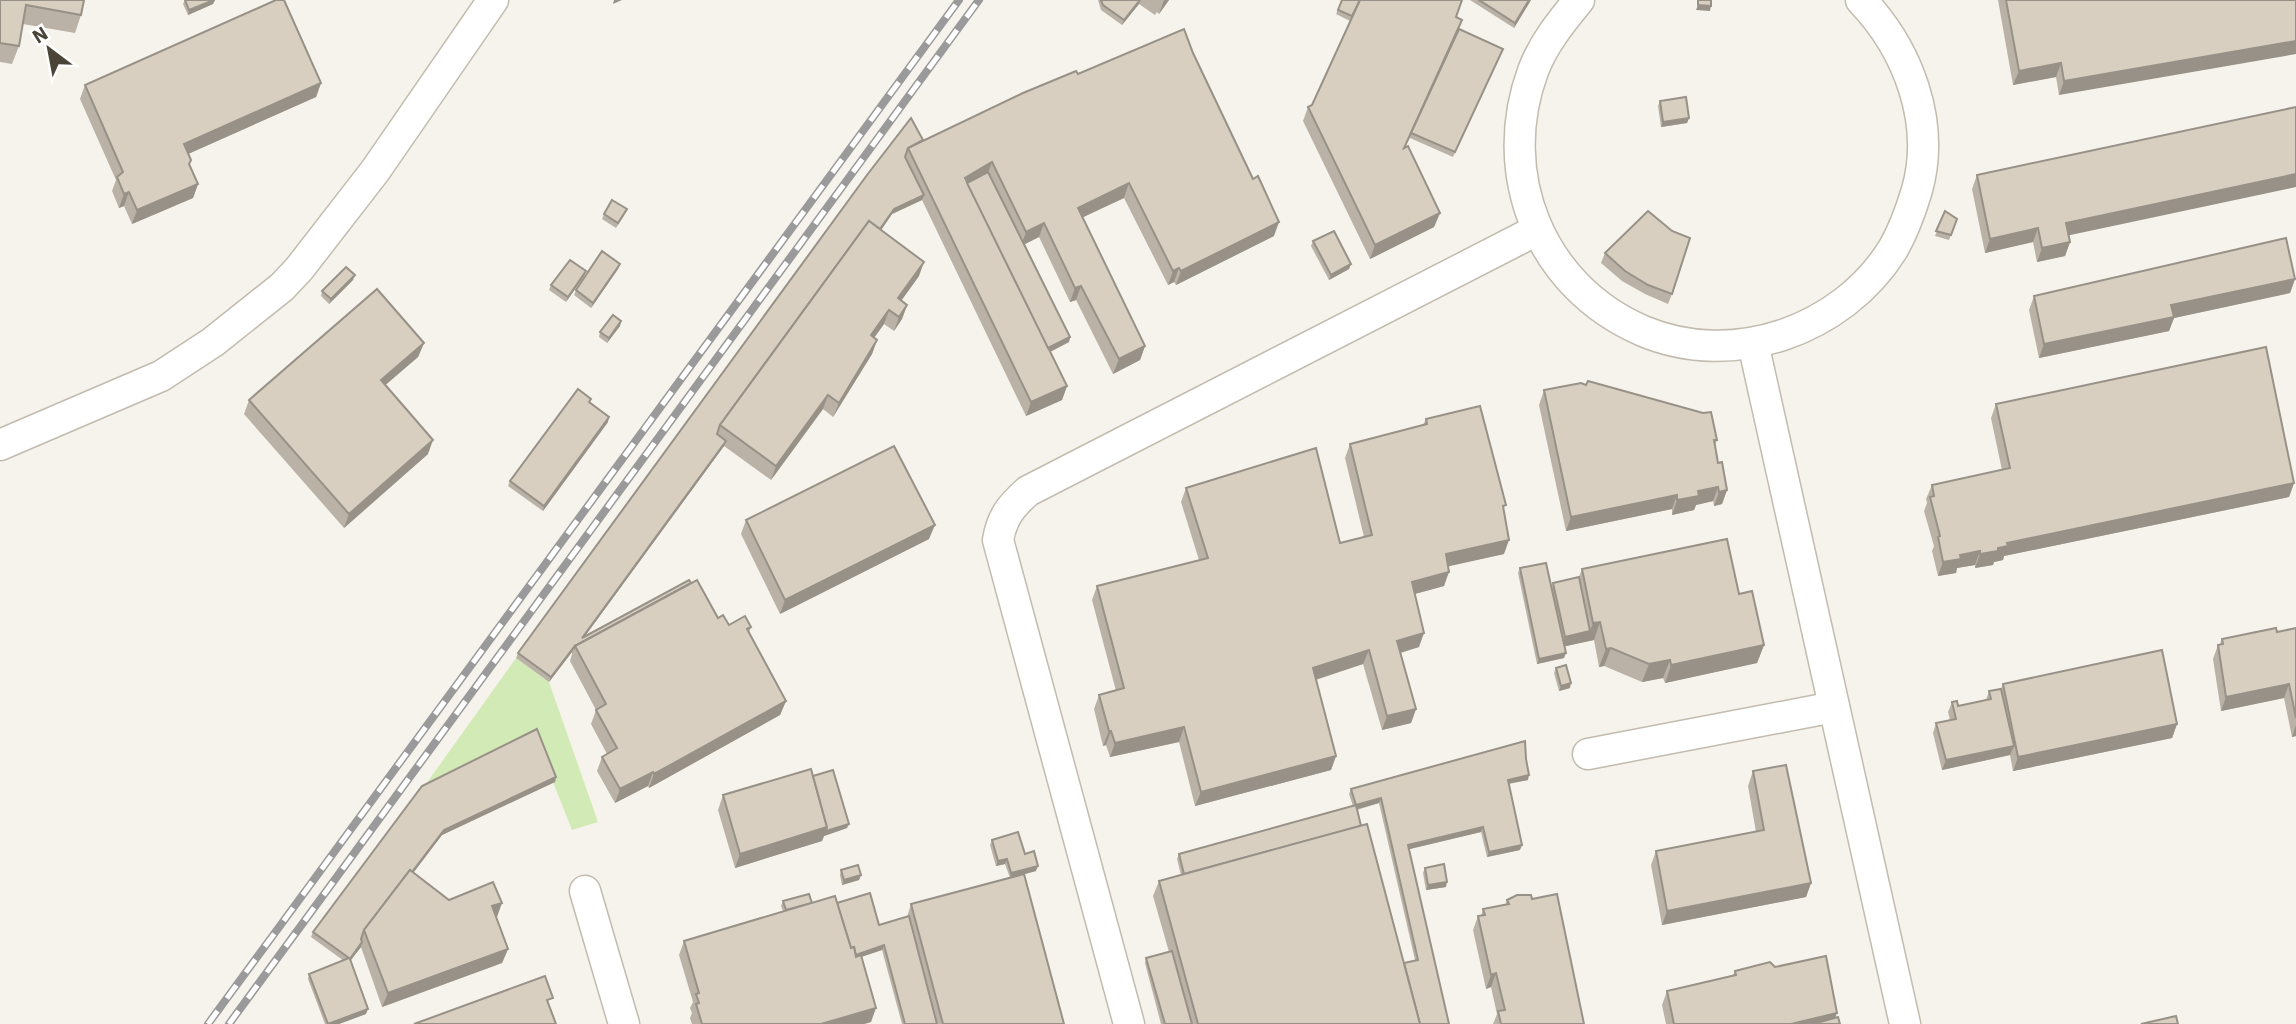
<svg xmlns="http://www.w3.org/2000/svg" width="2296" height="1024" font-family="'IBM Plex Sans',sans-serif">
<rect width="100%" height="100%" fill="#f6f3ec"/>
<path fill="#d2eab5" d="M516,658L549,682L598,822L572,830L537,742L421,791Z"/>
<g fill="none" stroke-linecap="round" stroke-linejoin="round">
<g stroke="#c2bbae" stroke-width="33">
<g id="minor">
<path d="M1579,0C1561,22 1543,44 1533,71C1495,174 1540,287 1643,331C1733,369 1842,331 1893,249C1904,230 1911,210 1917,190C1936,122 1908,49 1861,0"/>
<path d="M1753,343L1905,1024"/>
<path d="M0,445L161,376L213,342L282,287L299,269L375,171L493,0"/>
<path d="M1588,754L1834,707"/>
<path d="M585,891L624,1024"/>
<path d="M1129,1024L998,540C1002,517 1011,506 1028,491L1537,230"/>
</g>
</g>
<use href="#minor" stroke="#fff" stroke-width="30"/>
<g stroke="#9a9a9a" stroke-width="8">
<g id="rail">
<path d="M208,1024L959,0"/>
<path d="M229,1024L979,0"/>
</g>
</g>
<use href="#rail" stroke="#fff" stroke-width="5" stroke-dasharray="16" stroke-linecap="butt"/>
</g>
<g fill="#bab2a6" fill-rule="evenodd">
<path d="M0,0L81,15L75,33L23,24L19,46L12,64L0,62Z"/>
<path d="M185,0H215L213,4L188,15L183,4Z"/>
<path d="M1098,0H1169L1159,14L1157,12L1155,15L1139,4L1122,25L1101,10Z"/>
<path d="M1342,0L1456,17L1459,29L1501,54L1453,157L1410,138L1405,147L1440,213L1434,227L1370,259L1303,121L1308,107L1312,105L1350,21L1336,14Z"/>
<path d="M1470,0H1531L1514,28Z"/>
<path d="M1998,0H2296L2059,95L2056,77L2013,85Z"/>
<path d="M1193,53L1274,236L1176,285L1174,282L1168,285L1124,198L1082,217L1145,346L1140,360L1113,374L1076,300L1070,302L1039,237L1025,244L1070,337L1069,342L1050,352L1067,386L1062,400L1026,416L922,200L892,214L881,230L919,276L901,301L907,305L902,319L894,331L884,324L874,338L877,340L872,354L833,417L823,409L771,480L724,446L585,636L691,583L718,618L729,625L751,627L749,633L786,701L780,715L649,788L648,786L615,803L597,771L602,757L607,754L591,724L596,710L570,661L572,654V652L549,682L516,658L518,653L911,118L923,140L1078,74Z"/>
<path d="M321,83L316,97L188,154L189,165L198,184L193,198L132,224L124,206L119,208L112,191L116,180L80,99L85,85Z"/>
<path d="M1660,101L1689,118L1687,123L1661,127L1658,106Z"/>
<path d="M1977,175L2070,242L2065,256L2037,262L2033,242L1985,253L1972,189Z"/>
<path d="M1945,211L1957,219L1949,240L1935,236Z"/>
<path d="M604,214H625L616,228L602,219Z"/>
<path d="M1313,241L1351,264L1349,269L1329,280L1311,246Z"/>
<path d="M1605,253L1672,294L1668,304L1645,294L1622,281L1601,263Z"/>
<path d="M620,264L618,269L591,308L574,295L576,290Z"/>
<path d="M584,276L566,302L549,290L551,285Z"/>
<path d="M2295,279L2290,293L2174,318L2169,331L2039,358L2029,310L2034,296Z"/>
<path d="M353,280L329,304L321,296L322,291Z"/>
<path d="M621,321L620,326L607,343L599,337L600,332Z"/>
<path d="M424,343L418,357L385,385L428,454L344,528L244,414L249,400Z"/>
<path d="M1544,390L1717,440L1715,445L1718,463L1727,490L1722,504L1714,506L1713,501L1696,505L1694,510L1672,515V509L1566,531L1539,405Z"/>
<path d="M591,399L590,402L608,422L543,511L508,486L510,481Z"/>
<path d="M1996,404L2294,483L2289,497L2004,556L2003,560L1994,562L1993,565L1975,568V565L1957,568L1956,573L1938,576L1932,551L1934,546L1924,511L1927,503L1926,499L1932,485L2002,470L1991,418Z"/>
<path d="M1426,419L1504,512V554L1448,566L1444,586L1415,594L1419,647L1401,653L1416,709L1411,723L1382,730L1363,664L1316,680L1336,756L1331,770L1195,806L1179,742L1110,757L1106,745L1103,746L1094,709L1099,695L1116,691L1092,600L1097,586L1199,560L1181,502L1186,488L1340,543L1364,537L1345,458L1350,444L1423,425Z"/>
<path d="M746,520L929,539L780,614L741,534Z"/>
<path d="M1520,568L1552,587L1553,583L1579,577L1582,569L1739,594L1764,645L1757,663L1665,683L1663,678L1642,682L1604,666L1599,667L1594,640L1565,646L1564,658L1537,664L1518,573Z"/>
<path d="M2296,628V736L2292,737L2284,698L2221,711L2213,659L2218,645L2220,644L2222,639L2277,632Z"/>
<path d="M1556,668L1570,688L1559,691L1554,673Z"/>
<path d="M2003,684L2177,724L2172,738L2013,771L2010,755L1942,770L1933,733L1936,723L1950,720L1948,712L1952,702L1958,706L1986,700L1989,691L2001,689Z"/>
<path d="M1526,759L1528,780L1509,784L1520,850L1487,857L1481,832L1409,849L1449,1024H1161L1145,963L1146,958L1169,952L1153,896L1159,881L1181,875L1177,859L1179,854L1353,806L1349,794L1351,789ZM1379,803L1415,960L1404,963L1357,810Z"/>
<path d="M1753,771L1811,883L1806,897L1662,925L1651,865L1656,851L1756,832L1748,786Z"/>
<path d="M813,776L847,828L824,836L822,841L735,868L718,810L723,795Z"/>
<path d="M556,777L555,782L442,835L413,873L449,900L497,917L496,918L508,949L502,963L382,1007L361,947L350,960L366,1014L339,1024H325L308,979L309,974L344,961L311,937L313,932L422,786Z"/>
<path d="M992,840L1025,854L1036,871L1024,874L1064,1024H902L882,950L861,957L871,1022L864,1024H692L690,1018L692,1013L690,1008L693,1002L679,955L684,941L783,911L781,906L783,901L837,903L879,925L907,917L911,904L1010,878L1005,864L996,866L990,845Z"/>
<path d="M1425,868L1446,887L1426,890L1423,873Z"/>
<path d="M841,870L861,875L859,880L842,885L840,875Z"/>
<path d="M1532,899L1584,1024H1493L1497,1014L1491,987L1486,989L1473,930L1478,916H1481L1483,909L1505,905L1507,900Z"/>
<path d="M1735,971L1836,1018L1840,1024H1666L1662,1005L1667,991L1733,975Z"/>
</g>
<g fill="#979187">
<path d="M215,0L213,4L188,15L189,10Z"/>
<path d="M614,0H622L613,4Z"/>
<path d="M1140,0L1139,4L1122,25L1124,20Z"/>
<path d="M1164,0H1169L1159,14Z"/>
<path d="M1529,0H1531L1514,28L1515,23Z"/>
<path d="M1698,5L1711,6L1710,11L1696,10Z"/>
<path d="M2296,41V54L2059,95L2064,81Z"/>
<path d="M2061,63L2056,77L2013,85L2019,71Z"/>
<path d="M321,83L316,97L179,158L184,144Z"/>
<path d="M1689,118L1687,123L1661,127L1663,122Z"/>
<path d="M992,162L987,176L961,187L965,178Z"/>
<path d="M2296,174V187L2061,237L2066,223Z"/>
<path d="M1129,183L1124,198L1073,222L1078,208Z"/>
<path d="M198,184L193,198L132,224L137,210Z"/>
<path d="M129,192L124,206L119,208L124,194Z"/>
<path d="M924,195L922,200L892,214L873,242L875,237L894,209Z"/>
<path d="M1440,213L1434,227L1370,259L1375,245Z"/>
<path d="M1279,222L1274,236L1176,285L1181,271Z"/>
<path d="M1044,223L1039,237L1021,246L1026,232Z"/>
<path d="M2038,228L2033,242L1985,253L1990,239Z"/>
<path d="M2070,242L2065,256L2037,262L2042,248Z"/>
<path d="M924,262L919,276L893,312L898,298Z"/>
<path d="M620,264L618,269L591,308L593,303Z"/>
<path d="M1351,264L1349,269L1329,280L1331,275Z"/>
<path d="M1179,268L1174,282L1168,285L1173,271Z"/>
<path d="M586,271L584,276L566,302L568,297Z"/>
<path d="M355,275L353,280L329,304L331,299Z"/>
<path d="M2295,279L2290,293L2174,318L2169,331L2039,358L2044,344L2171,305Z"/>
<path d="M1081,286L1076,300L1070,302L1075,288Z"/>
<path d="M907,305L902,319L894,331L899,317Z"/>
<path d="M889,310L884,324L866,349L871,335Z"/>
<path d="M621,321L620,326L607,343L609,338Z"/>
<path d="M1070,337L1069,342L1040,357L1042,352Z"/>
<path d="M877,340L872,354L833,417L839,403Z"/>
<path d="M424,343L418,357L375,394L381,380Z"/>
<path d="M1145,346L1140,360L1113,374L1119,359Z"/>
<path d="M1067,386L1062,400L1026,416L1031,402Z"/>
<path d="M828,395L823,409L771,480L776,466Z"/>
<path d="M609,417L608,422L543,511L544,506Z"/>
<path d="M433,440L428,454L344,528L349,514Z"/>
<path d="M726,441L724,446L580,643L582,638Z"/>
<path d="M2294,483L2289,497L2004,556L2003,560L1994,562L1993,565L1975,568L1980,554L1998,548L2007,543Z"/>
<path d="M1718,487L1713,501L1696,505L1694,510L1672,515L1677,500L1698,491Z"/>
<path d="M1727,490L1722,504L1714,506L1719,492Z"/>
<path d="M1677,495L1672,509L1566,531L1571,517Z"/>
<path d="M935,525L929,539L780,614L785,600Z"/>
<path d="M1509,540L1504,554L1441,568L1446,554Z"/>
<path d="M1980,551L1975,565L1957,568L1956,573L1938,576L1943,562L1960,555Z"/>
<path d="M1449,572L1444,586L1407,596L1412,582Z"/>
<path d="M1600,622L1594,640L1562,647L1565,637L1590,631L1593,623Z"/>
<path d="M1424,633L1419,647L1392,655L1397,641Z"/>
<path d="M1764,645L1757,663L1665,683L1671,665Z"/>
<path d="M574,647L572,652L549,682L551,677Z"/>
<path d="M1611,648L1604,666L1599,667L1606,649Z"/>
<path d="M1369,650L1363,664L1308,682L1313,668Z"/>
<path d="M1566,653L1564,658L1537,664L1539,659Z"/>
<path d="M1670,660L1663,678L1642,682L1649,664Z"/>
<path d="M1571,683L1570,688L1559,691L1561,686Z"/>
<path d="M2289,684L2284,698L2221,711L2226,697Z"/>
<path d="M786,701L780,715L649,788L654,774Z"/>
<path d="M1416,709L1411,723L1382,730L1387,716Z"/>
<path d="M2177,724L2172,738L2013,771L2018,757Z"/>
<path d="M2296,725V736L2292,737Z"/>
<path d="M1184,727L1179,742L1110,757L1115,743Z"/>
<path d="M1109,731H1111L1106,745L1103,746Z"/>
<path d="M2014,746L2010,755L1942,770L1946,760Z"/>
<path d="M1336,756L1331,770L1195,806L1201,792Z"/>
<path d="M653,772L648,786L615,803L620,789Z"/>
<path d="M1529,775L1528,780L1506,784L1508,780Z"/>
<path d="M556,777L555,782L442,835L366,935V933L444,830Z"/>
<path d="M1381,798L1379,803L1354,810L1356,805Z"/>
<path d="M849,824L847,828L824,836L822,841L735,868L740,854L827,827Z"/>
<path d="M1483,827L1481,832L1406,850L1408,845Z"/>
<path d="M1522,845L1520,850L1487,857L1489,852Z"/>
<path d="M1007,859L1005,864L996,866L998,861Z"/>
<path d="M1038,866L1036,871L1010,878L1011,873Z"/>
<path d="M861,875L859,880L842,885L844,880Z"/>
<path d="M1447,882L1446,887L1426,890L1428,885Z"/>
<path d="M1811,883L1806,897L1662,925L1667,911Z"/>
<path d="M502,903L497,917L487,921L492,906Z"/>
<path d="M362,942L361,947L348,964L350,959Z"/>
<path d="M884,945L882,950L846,962L847,957Z"/>
<path d="M508,949L502,963L382,1007L388,993Z"/>
<path d="M1496,973L1491,987L1486,989L1491,975Z"/>
<path d="M876,1008L871,1022L864,1024H821Z"/>
<path d="M368,1009L366,1014L339,1024H328Z"/>
<path d="M1837,1013L1833,1024H1791Z"/>
</g>
<g fill="#d8cfc1" stroke="#979187" stroke-width="2">
<path d="M0,0H84L81,15L26,5L19,46L0,43Z"/>
<path d="M185,0H214L189,10Z"/>
<path d="M276,0H284L321,83L184,144L191,160L189,164L198,184L137,210L129,192L124,194L117,177L123,172L85,85Z"/>
<path d="M1101,0H1140L1124,20L1103,5Z"/>
<path d="M1342,0H1360L1352,16L1338,10Z"/>
<path d="M1360,0H1462L1456,17L1462,20L1404,148L1408,146L1440,213L1375,245L1308,107L1312,105Z"/>
<path d="M1479,0H1529L1515,23Z"/>
<path d="M1698,0H1711V6L1698,5Z"/>
<path d="M2006,0H2296V41L2064,81L2061,63L2019,71Z"/>
<path d="M1184,29L1193,53L1253,179L1258,176L1279,222L1181,271L1179,268L1173,271L1129,183L1078,208L1145,346L1119,359L1081,286L1075,288L1044,223L1026,232L992,162L965,178L1067,386L1031,402L908,148L1023,93L1076,71L1078,74Z"/>
<path d="M1459,29L1503,49L1455,152L1411,133Z"/>
<path d="M1686,97L1689,118L1663,122L1660,101Z"/>
<path d="M2296,107V174L2066,223L2070,242L2042,248L2038,228L1990,239L1977,175Z"/>
<path d="M911,118L923,140L908,148L905,157L924,195L894,209L880,229L869,221L720,425L717,434L726,441L582,638L689,580L691,583L575,646L574,649V647L551,677L518,653L867,175Z"/>
<path d="M988,172L1070,337L1048,348L967,183Z"/>
<path d="M612,200L627,209L618,223L604,214Z"/>
<path d="M1648,211L1672,231L1690,238L1672,294L1648,285L1625,271L1605,253Z"/>
<path d="M1945,211L1957,219L1951,235L1936,231Z"/>
<path d="M869,221L924,262L898,298L907,305L899,317L889,310L871,335L877,340L839,403L828,395L776,466L720,425Z"/>
<path d="M1334,231L1351,264L1331,275L1313,241Z"/>
<path d="M2286,238L2295,279L2171,305L2174,317L2044,344L2034,296Z"/>
<path d="M602,251L620,264L593,303L576,290Z"/>
<path d="M570,260L586,271L568,297L551,285Z"/>
<path d="M346,267L355,275L331,299L322,291Z"/>
<path d="M377,289L424,343L381,380L433,440L349,514L249,400Z"/>
<path d="M613,315L621,321L609,338L600,332Z"/>
<path d="M2266,347L2294,483L2007,543L2008,546L1998,548V551L1980,554V551L1960,555L1961,559L1943,562L1938,537L1940,536L1930,497L1934,496L1932,485L2010,468L1996,404Z"/>
<path d="M1588,381L1703,413L1711,412L1717,440H1714L1718,463L1722,462L1727,490L1719,492L1718,487L1698,491L1699,496L1677,500V495L1571,517L1544,390L1581,383L1586,385Z"/>
<path d="M578,389L591,399L589,402L609,417L544,506L510,481Z"/>
<path d="M1480,406L1506,505L1503,506L1509,540L1446,554L1449,572L1412,582L1424,633L1397,641L1416,709L1387,716L1369,650L1313,668L1336,756L1201,792L1184,727L1115,743L1111,731H1109L1099,695L1124,688L1097,586L1208,558L1186,488L1316,448L1340,543L1372,535L1350,444L1427,424L1426,419Z"/>
<path d="M894,446L935,525L785,600L746,520Z"/>
<path d="M1727,539L1739,594L1752,591L1764,645L1671,665L1670,660L1649,664L1611,648L1606,649L1600,622L1593,623L1582,569Z"/>
<path d="M1546,563L1566,653L1539,659L1520,568Z"/>
<path d="M1579,577L1590,631L1565,637L1553,583Z"/>
<path d="M697,580L718,618L723,615L729,625L745,616L751,627L747,629L786,701L654,774L653,772L620,789L602,757L617,748L596,710L606,704L575,646Z"/>
<path d="M2276,628L2277,632L2296,628V718L2289,684L2226,697L2218,645L2223,644L2222,639Z"/>
<path d="M2162,650L2177,724L2018,757L2003,684Z"/>
<path d="M1566,665L1571,683L1561,686L1556,668Z"/>
<path d="M2001,689L2014,746L1946,760L1936,723L1956,719L1952,702L1957,701L1958,706L1991,699L1989,691Z"/>
<path d="M537,729L556,777L444,830L412,872L410,870L364,930L361,939L362,942L350,959L368,1009L328,1024L309,974L349,958L313,932L422,786Z"/>
<path d="M1525,741L1526,759L1529,775L1508,780L1522,845L1489,852L1483,827L1408,845L1449,1024H1420L1404,963L1418,960L1381,798L1356,805L1351,789Z"/>
<path d="M1786,765L1811,883L1667,911L1656,851L1764,830L1753,771Z"/>
<path d="M811,769L827,827L740,854L723,795Z"/>
<path d="M833,770L849,824L826,831L827,827L813,776Z"/>
<path d="M1356,805L1361,826L1184,874L1179,854Z"/>
<path d="M1367,824L1420,1024H1198L1159,881Z"/>
<path d="M1018,832L1025,854L1034,851L1038,866L1011,873L1007,859L998,861L992,840Z"/>
<path d="M1444,864L1447,882L1428,885L1425,868Z"/>
<path d="M858,865L861,875L844,880L841,870Z"/>
<path d="M410,870L449,900L493,882L502,903L492,906L508,949L388,993L364,930Z"/>
<path d="M1024,874L1064,1024H943L911,904Z"/>
<path d="M870,893L879,925L909,916L937,1024H905L884,945L856,955L854,947L851,948L837,903Z"/>
<path d="M809,894L812,903L786,910L783,901Z"/>
<path d="M1557,894L1584,1024H1501L1498,1011L1505,1010L1496,973L1491,975L1478,916L1485,915L1483,909L1509,904L1507,900L1517,895H1531L1532,899Z"/>
<path d="M835,896L851,948L854,947L856,957L861,955L876,1008L821,1024H702L696,1004L699,1003L696,994L699,993L684,941Z"/>
<path d="M1172,951L1192,1024H1165L1146,958Z"/>
<path d="M1826,956L1837,1013L1791,1024H1674L1667,991L1736,975L1735,971L1770,962L1775,967Z"/>
<path d="M545,976L553,998L547,1000L556,1024H414Z"/>
<path d="M2176,1016L2178,1024H2141Z"/>
<path d="M1838,1017L1840,1024H1813Z"/>
</g>
<g transform="translate(49 49) rotate(328)" stroke="#ffffff" stroke-width="5" paint-order="stroke">
<path d="M0-5L12 26L0 18L-12 26Z" fill="#4b4439"/>
<text y="-10" font-size="19" font-weight="bold" text-anchor="middle" fill="#4b4439">N</text>
</g>
</svg>
